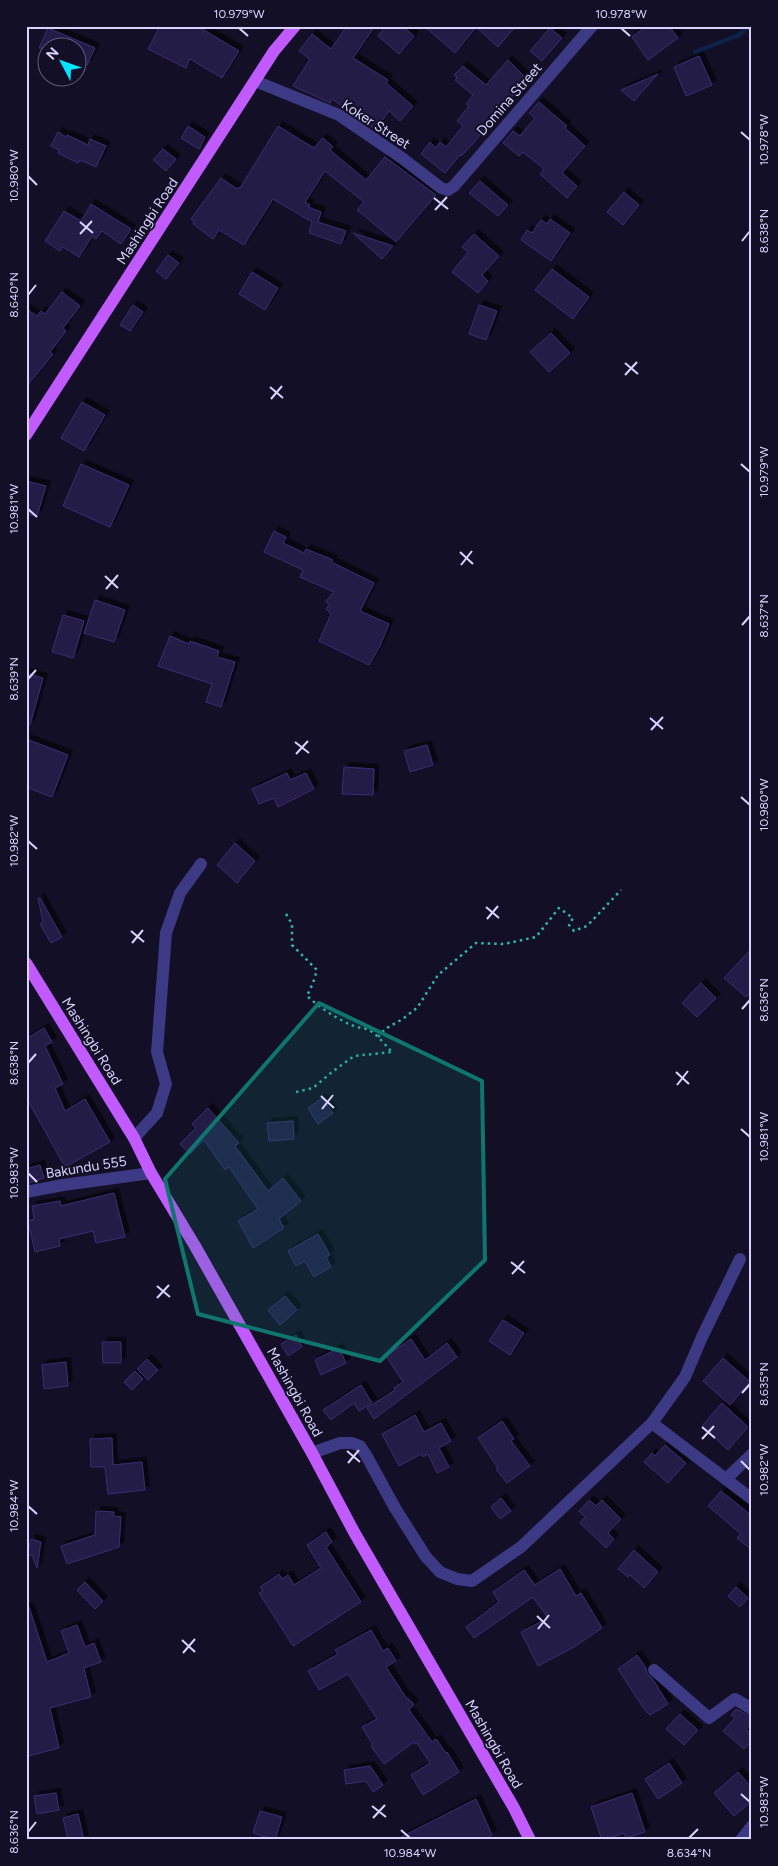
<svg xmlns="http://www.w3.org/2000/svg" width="778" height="1866" font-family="Figtree,sans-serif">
<defs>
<filter id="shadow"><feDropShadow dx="4.5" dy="-4.5" stdDeviation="0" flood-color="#0009"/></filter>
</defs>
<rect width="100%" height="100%" fill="#130f26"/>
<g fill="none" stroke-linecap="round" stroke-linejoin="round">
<path stroke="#0c2248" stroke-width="4.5" d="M695,52L739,35L749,26"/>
</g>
<g fill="#241b47" stroke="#3b2d73" filter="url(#shadow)">
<path d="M160,26H197L239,51L222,78L190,59L186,68L148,49Z"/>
<path d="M347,26H375L353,58L388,80L386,83L413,106L400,121L389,111L376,130L332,99L330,103L293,86L310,59L299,51L312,34L331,49Z"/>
<path d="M386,26H402L414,36L399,54L378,36Z"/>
<path d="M424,26H516L498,47L476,27L455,53Z"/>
<path d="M647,26H669L678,38L648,60L632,37Z"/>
<path d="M48,28L95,48L87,65L78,61V48H39Z"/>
<path d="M550,28L562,38L542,61L530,51Z"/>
<path d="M699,56L712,85L686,96L674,67Z"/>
<path d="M508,60L527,79L471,146L461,156L460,155L445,173L421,154L430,142L436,148L440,142L446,147L463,126L457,121L469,106L466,104L473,95L455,80L457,78L454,75L463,66L486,85Z"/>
<path d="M658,74L634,101L621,90Z"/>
<path d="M539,102L567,126L565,128L585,146L562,173L577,186L567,198L540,174L544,169L523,152L519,156L503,143L513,131L520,136L535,118L529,113Z"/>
<path d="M188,126L205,137L199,149L181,138Z"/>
<path d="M278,126L314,148L323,138L333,147L330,150L366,180L385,157L436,195L396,242L357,210L364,202L325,171L305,202L310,205L308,207L321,212L318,222L346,231L341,244L309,233L312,222L273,199L244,245L219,230L213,239L193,224L194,221L191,219L221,178L237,189L239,187L240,188Z"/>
<path d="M58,132L66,137L67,135L88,145L90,139L106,146L96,167L80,160L78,163L58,153L59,150L51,146Z"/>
<path d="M163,149L176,159L166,171L153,160Z"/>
<path d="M480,181L508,205L498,216L469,193Z"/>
<path d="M624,192L639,205L623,225L607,212Z"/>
<path d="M91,204L131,229L121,244L102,231L96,239L92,236L79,257L63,247L60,251L45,241L64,211L81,221Z"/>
<path d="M550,219L570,233L551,261L521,240L527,230L532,233L541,220L547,224Z"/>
<path d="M353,233L393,246L382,259Z"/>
<path d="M474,234L499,256L482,275L488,281L478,293L452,272L468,252L462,247Z"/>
<path d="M168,255L179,263L166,279L156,271Z"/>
<path d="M552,269L589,297L573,319L535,290Z"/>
<path d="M252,272L278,288L265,310L239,294Z"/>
<path d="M62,292L80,306L63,328L66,331L50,352L53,354L26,387V309L37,316L41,311L45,314Z"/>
<path d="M133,305L143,312L130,331L120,325Z"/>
<path d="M479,305L497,311L486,340L469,334Z"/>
<path d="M551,333L570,353L549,372L530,352Z"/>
<path d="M82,402L105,415L84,451L61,438Z"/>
<path d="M81,464L129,485L110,527L63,506Z"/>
<path d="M26,481L46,486L37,516L26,514Z"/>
<path d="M274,531L286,537L283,543L304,553L306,549L333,560L331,562L374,583L360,611L389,624L380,646L369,665L319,641L331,614L326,609L329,605L326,601L334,592L300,577L303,570L264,552Z"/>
<path d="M95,600L125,610L114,642L84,633Z"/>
<path d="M63,615L84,621L73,658L52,652Z"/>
<path d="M170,636L189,644L190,641L219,651L217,657L235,662L221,707L206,702L212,684L158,666Z"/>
<path d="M26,673L43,678L30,725H26Z"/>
<path d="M26,739L68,755L52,797L26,787Z"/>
<path d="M427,745L433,765L410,772L404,751Z"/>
<path d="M344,767L374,769L373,795L342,794Z"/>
<path d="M287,773L290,780L306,773L314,789L278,807L274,798L259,804L252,789Z"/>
<path d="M235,843L255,861L237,883L217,865Z"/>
<path d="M38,898H40L62,937L51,943L40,924L43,922Z"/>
<path d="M752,948V991L746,997L724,978Z"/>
<path d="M701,983L716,998L697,1017L682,1003Z"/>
<path d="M44,1028L52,1042L45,1046L63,1084L55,1088L65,1111L85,1099L110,1142L65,1167L26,1097V1039Z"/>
<path d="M322,1098L333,1113L318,1124L308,1108Z"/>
<path d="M208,1108L239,1143L235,1146L268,1191L283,1178L301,1201L279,1219L284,1228L253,1248L238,1221L258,1209L229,1167L225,1170L204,1140L190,1154L180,1144L196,1128L192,1124Z"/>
<path d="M293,1121L294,1139L269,1141L267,1123Z"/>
<path d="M40,1165L44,1178L26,1184V1169Z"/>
<path d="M114,1193L125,1237L96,1243L93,1231L59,1239L60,1246L35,1252L28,1221L34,1219L32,1206L60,1201L61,1206Z"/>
<path d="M318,1234L330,1255L326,1257L331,1267L314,1277L305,1261L296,1266L288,1251Z"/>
<path d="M285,1296L297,1310L280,1325L268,1310Z"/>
<path d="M503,1320L524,1333L510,1355L489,1341Z"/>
<path d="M296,1335L302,1347L288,1356L281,1344Z"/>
<path d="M411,1339L425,1360L447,1343L457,1357L374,1419L367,1408L395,1390L394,1388L403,1382L386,1356Z"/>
<path d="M102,1342H121V1363H103Z"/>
<path d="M339,1348L346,1363L321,1375L315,1360Z"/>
<path d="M723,1358L750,1382L730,1405L703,1381Z"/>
<path d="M147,1359L158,1370L148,1380L137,1369Z"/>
<path d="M66,1362L68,1386L44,1389L42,1365Z"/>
<path d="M135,1371L143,1379L132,1390L124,1382Z"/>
<path d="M361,1385L372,1403L359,1411L354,1403L331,1420L323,1410Z"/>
<path d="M722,1403L748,1427L728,1450L702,1426Z"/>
<path d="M415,1415L424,1432L441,1423L451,1441L439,1448L449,1467L437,1473L428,1454L423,1457L421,1454L399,1466L382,1434Z"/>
<path d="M502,1421L514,1439L511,1441L530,1466L507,1483L496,1469L498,1468L478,1438Z"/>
<path d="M112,1438L113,1465L142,1462L145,1490L108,1494L105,1467H91L90,1439Z"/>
<path d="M665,1445L686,1463L668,1483L644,1462L652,1453L655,1456Z"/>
<path d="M721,1491L752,1516V1550L737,1538L741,1534L708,1506Z"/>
<path d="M501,1498L511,1511L500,1519L491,1507Z"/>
<path d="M589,1500L596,1506L602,1500L621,1519L608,1533L614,1539L606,1548L580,1523L585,1517L579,1511Z"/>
<path d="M96,1511L114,1512L113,1516L121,1517L119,1547L67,1564L61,1546L95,1535Z"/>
<path d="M326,1532L332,1542L326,1547L361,1602L293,1646L259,1593L263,1591L260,1587L279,1574L282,1579L288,1575L294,1585L321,1568L307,1545Z"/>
<path d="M31,1539L41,1542L37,1568L32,1555L27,1557Z"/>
<path d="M634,1550L658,1572L644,1588L630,1575L628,1577L618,1569Z"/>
<path d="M560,1569L576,1596L581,1593L602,1628L574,1647L538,1666L521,1632L548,1618L533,1597L474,1638L466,1627L499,1602L493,1592L524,1570L535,1585Z"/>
<path d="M85,1582L103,1601L95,1609L77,1590Z"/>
<path d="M736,1587L748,1598L740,1607L728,1596Z"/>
<path d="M26,1607H29L47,1662L69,1653L61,1631L77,1625L85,1647L94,1643L101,1662L84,1668L91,1697L50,1708L59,1748L28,1756L26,1749Z"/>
<path d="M371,1630L383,1651L388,1648L396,1661L386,1667L405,1696L414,1704L409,1710L432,1742L436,1739L446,1753L447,1752L459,1772L423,1795L411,1775L430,1763L417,1743L415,1744L414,1742L384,1764L371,1746L373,1745L362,1727L377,1719L348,1674L319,1690L308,1671L338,1654L335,1650Z"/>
<path d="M637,1655L646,1668L647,1673L654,1681L668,1704L650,1715L644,1709L618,1669Z"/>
<path d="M736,1709L752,1717V1724L746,1730L752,1735V1741L744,1749L723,1731L735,1718L731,1715Z"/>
<path d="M680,1714L698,1730L684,1745L666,1729Z"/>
<path d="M669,1763L682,1783L658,1799L645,1779Z"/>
<path d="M370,1766L383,1785L373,1792L366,1781L346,1784L344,1770Z"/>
<path d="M738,1772L752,1788V1801L734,1816L714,1793Z"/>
<path d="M56,1793L59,1810L37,1814L34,1796Z"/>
<path d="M632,1793L645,1832L626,1838L624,1833L602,1840L591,1807Z"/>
<path d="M476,1799L492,1835L482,1840H395Z"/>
<path d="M260,1811L282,1817L275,1840L253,1833Z"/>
<path d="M78,1814L84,1840H68L63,1818Z"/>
</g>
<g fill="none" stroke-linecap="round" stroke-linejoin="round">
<g stroke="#2fb8b0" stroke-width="2.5" stroke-dasharray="2.5 4" stroke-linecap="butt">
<path d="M286,914L292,924V945L317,970L313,983L307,996C319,1007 338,1020 354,1026C359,1028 364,1028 369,1030C378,1035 385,1045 392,1052"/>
<path d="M378,1037L385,1029L401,1020L417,1008L438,975L476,943L504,944L536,937L559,908L573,918L569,925L574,931L587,926L621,890"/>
<path d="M296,1092L313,1088L332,1072L354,1056L392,1052"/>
</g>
<g stroke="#3d3a85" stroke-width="12">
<path d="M255,81L339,115L402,158L441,188L448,190L454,186L592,26"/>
<path d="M134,1138L157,1113L166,1084L157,1052L166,933L180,893L201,864"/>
<path d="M26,1192L63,1185L151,1173"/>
<path d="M652,1423L752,1499"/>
<path d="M312,1453L340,1443H352L360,1446L366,1455L395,1508L426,1557L440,1572L457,1579L472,1581L521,1547L652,1423L685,1377L702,1337L740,1259"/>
<path d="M726,1479L752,1454"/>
<path d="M654,1670L709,1718L735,1699L752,1709"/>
<path d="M741,1840L752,1826"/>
</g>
<g stroke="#c25bff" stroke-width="12">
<path d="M26,435L274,51L295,26"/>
<path d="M26,963L134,1138L151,1173L195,1246L312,1453L354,1532L514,1808L530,1840"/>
</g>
</g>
<path fill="#0f766e" fill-opacity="0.2" stroke="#0f766e" stroke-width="4" stroke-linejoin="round" d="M319,1003L482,1081L485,1260L380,1361L198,1314L165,1179Z"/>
<path fill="none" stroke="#d9d4ff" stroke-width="2" d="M239,28L248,36M621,28L630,36M741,132L750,140M28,176L37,185M434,198L448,209M435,210L447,197M80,222L93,233M80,234L92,221M742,241L750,231M28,295L36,285M625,363L638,374M625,375L637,362M270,387L283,398M271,399L282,386M741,464L750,472M28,509L37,517M460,552L473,564M461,565L472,551M105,576L118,588M106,589L118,575M742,625L750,616M28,679L36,670M650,718L663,729M651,730L663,717M295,742L309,753M296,754L308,741M741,797L750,805M28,841L37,849M486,907L499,918M487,919L498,906M131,931L144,942M132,943L143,930M742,1009L750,1000M28,1063L36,1054M676,1072L689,1084M677,1085L688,1071M321,1096L334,1108M322,1109L333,1095M741,1129L750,1137M28,1173L37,1182M511,1262L525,1273M512,1274L524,1261M157,1286L170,1297M157,1298L169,1285M742,1393L750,1384M702,1427L715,1438M702,1439L714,1426M347,1451L360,1462M741,1461L750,1470M348,1463L359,1450M28,1506L37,1514M537,1616L550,1628M538,1629L549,1615M182,1640L195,1652M183,1653L195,1639M741,1794L750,1802M372,1806L386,1817M373,1818L385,1805M401,1830L410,1838M28,1832L36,1822M689,1838L698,1829"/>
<g text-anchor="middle" stroke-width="4" stroke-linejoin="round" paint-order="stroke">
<g font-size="14" fill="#d9d4ff" stroke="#130f26">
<text transform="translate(509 99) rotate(-49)" y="5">Domina Street</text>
<text transform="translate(376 124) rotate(33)" y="5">Koker Street</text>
<text transform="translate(147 221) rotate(-57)" y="5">Mashingbi Road</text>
<text transform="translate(92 1041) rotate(58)" y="5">Mashingbi Road</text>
<text transform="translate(86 1167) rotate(-9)" y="5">Bakundu 555</text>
<text transform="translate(295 1392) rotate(61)" y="5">Mashingbi Road</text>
<text transform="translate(494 1744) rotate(60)" y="5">Mashingbi Road</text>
</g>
</g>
<rect width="778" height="1866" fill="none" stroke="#130f26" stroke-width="55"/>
<g transform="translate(62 62) rotate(311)"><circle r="24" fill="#130f26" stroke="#625e7d"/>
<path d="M0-4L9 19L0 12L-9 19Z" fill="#00e5ff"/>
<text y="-8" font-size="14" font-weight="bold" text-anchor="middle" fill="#d9d4ff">N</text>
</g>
<rect x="28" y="28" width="722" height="1810" fill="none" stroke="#d9d4ff" stroke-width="2"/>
<g font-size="12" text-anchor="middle" fill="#d9d4ff">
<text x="239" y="18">10.979°W</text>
<text x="621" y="18">10.978°W</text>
<text transform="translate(764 140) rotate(-90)" y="4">10.978°W</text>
<text transform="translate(14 176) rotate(-90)" y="4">10.980°W</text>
<text transform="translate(764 231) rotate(-90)" y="4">8.638°N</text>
<text transform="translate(14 295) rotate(-90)" y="4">8.640°N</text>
<text transform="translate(764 472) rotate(-90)" y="4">10.979°W</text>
<text transform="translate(14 509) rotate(-90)" y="4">10.981°W</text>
<text transform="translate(764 616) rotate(-90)" y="4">8.637°N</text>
<text transform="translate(14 679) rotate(-90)" y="4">8.639°N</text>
<text transform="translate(764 805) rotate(-90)" y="4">10.980°W</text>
<text transform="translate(14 841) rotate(-90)" y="4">10.982°W</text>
<text transform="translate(764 1000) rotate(-90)" y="4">8.636°N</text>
<text transform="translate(14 1063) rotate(-90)" y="4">8.638°N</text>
<text transform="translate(764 1137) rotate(-90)" y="4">10.981°W</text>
<text transform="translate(14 1173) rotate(-90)" y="4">10.983°W</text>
<text transform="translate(764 1384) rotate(-90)" y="4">8.635°N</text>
<text transform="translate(764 1470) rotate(-90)" y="4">10.982°W</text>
<text transform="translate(14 1506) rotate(-90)" y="4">10.984°W</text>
<text transform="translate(764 1802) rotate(-90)" y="4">10.983°W</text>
<text transform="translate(14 1832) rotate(-90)" y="4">8.636°N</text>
<text x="410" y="1857">10.984°W</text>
<text x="689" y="1857">8.634°N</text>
</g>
</svg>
